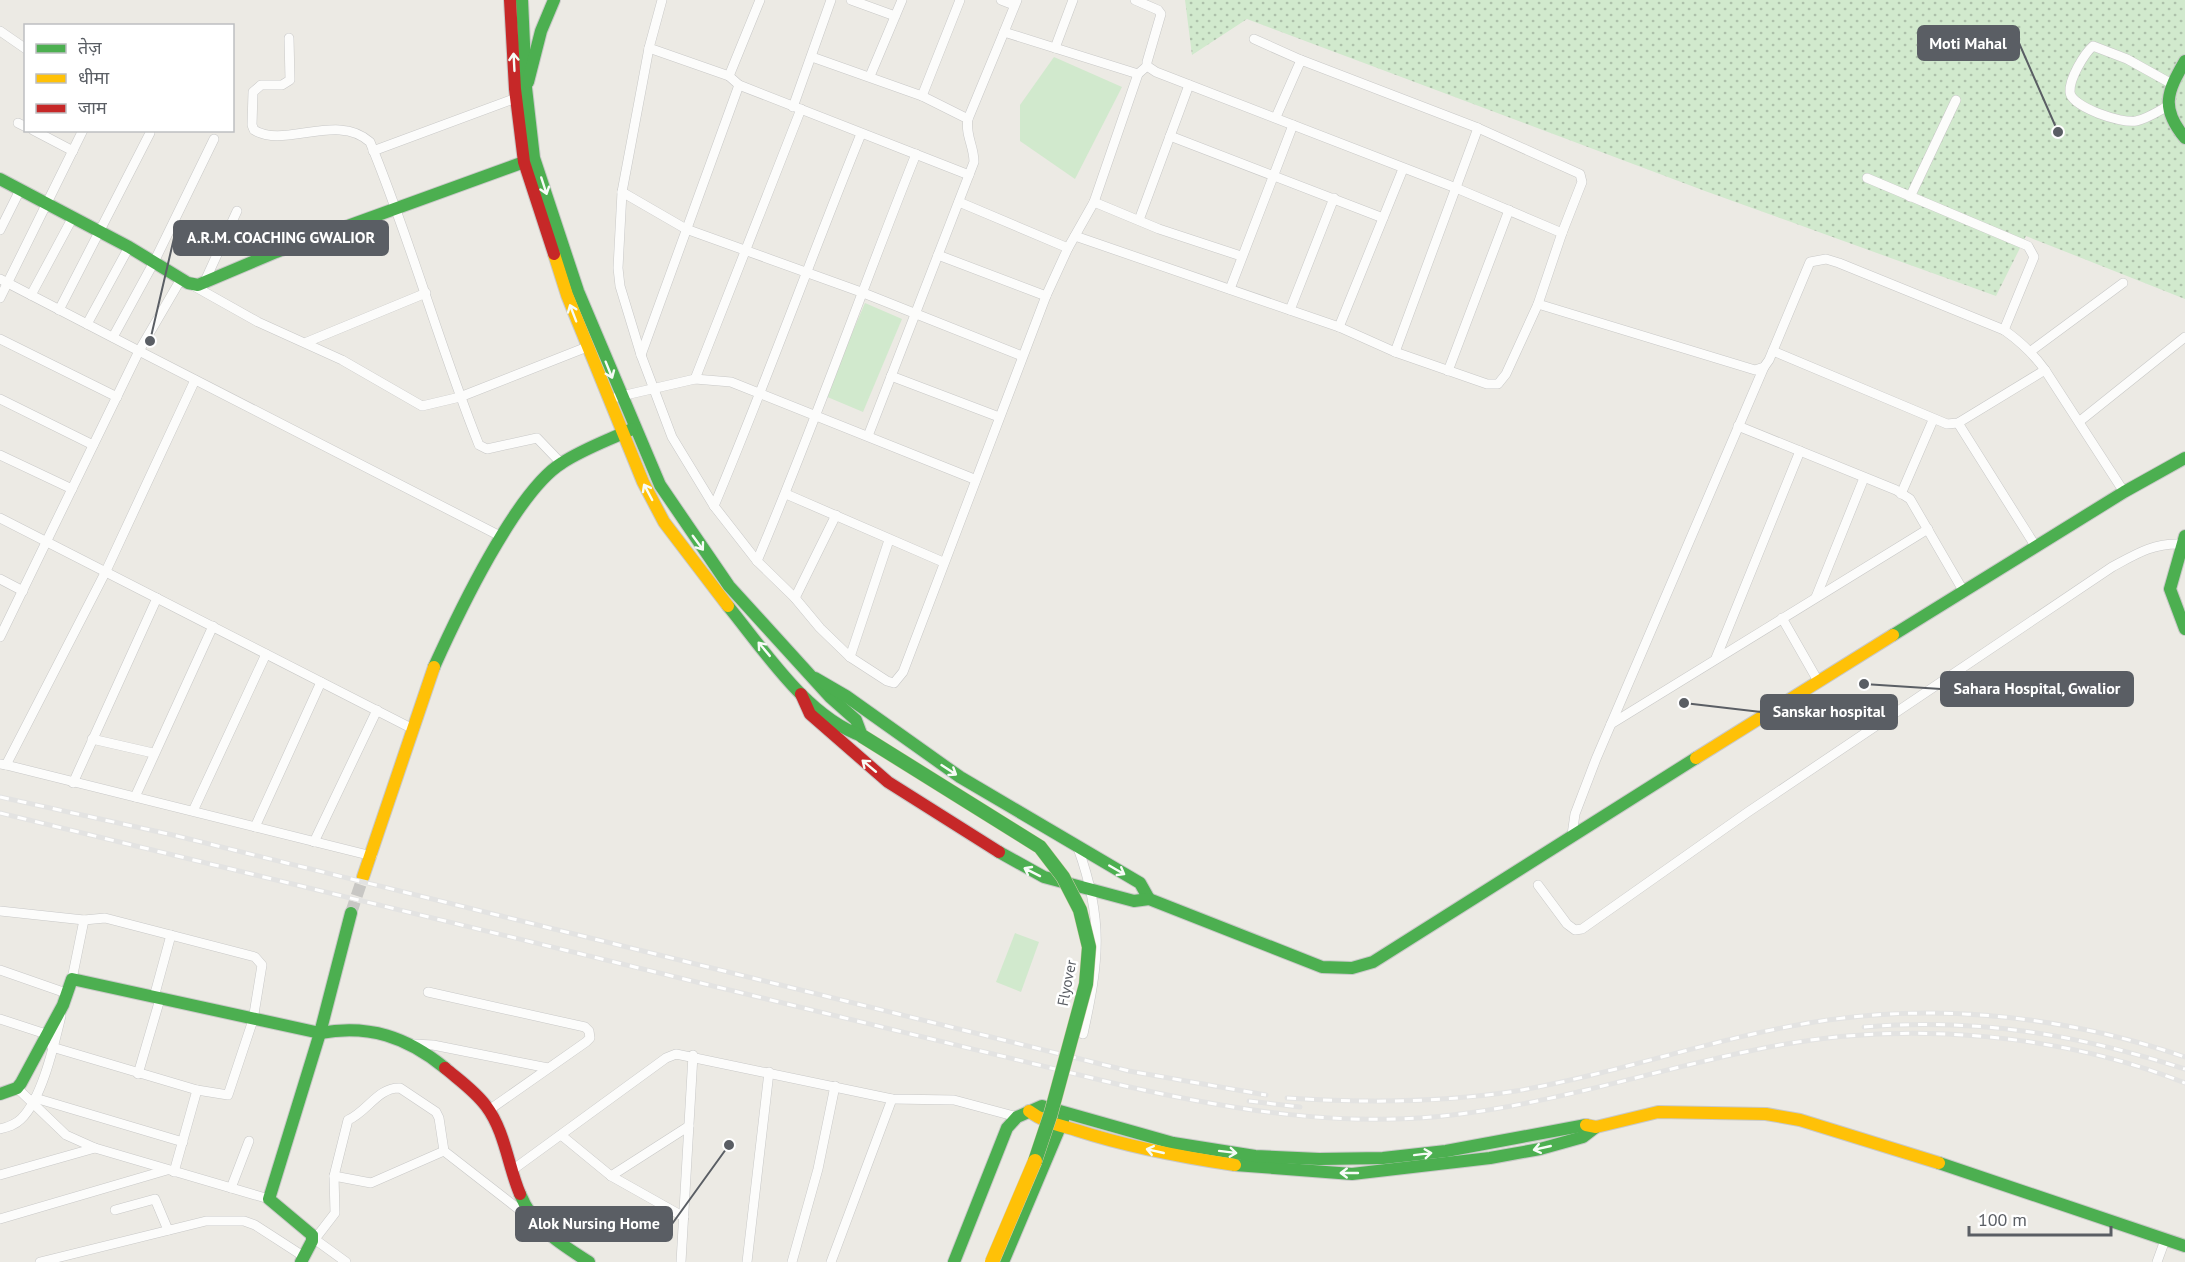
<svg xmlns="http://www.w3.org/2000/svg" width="2185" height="1262" font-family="'PT Sans','Noto Sans Devanagari',sans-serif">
<defs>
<pattern id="park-dots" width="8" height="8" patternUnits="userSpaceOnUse" patternTransform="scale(1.5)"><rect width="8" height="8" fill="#d1e9cd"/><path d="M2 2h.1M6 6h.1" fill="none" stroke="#adc0aa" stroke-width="1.8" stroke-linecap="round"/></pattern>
</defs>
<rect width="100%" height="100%" fill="#eceae4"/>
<g fill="#d1e9cd">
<path d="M1054,57L1122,87L1075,179L1020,141V105Z"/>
<path d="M865,303L902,319L863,412L825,396Z"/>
<path d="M1015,933L1039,942L1021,992L996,982Z"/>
</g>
<path fill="url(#park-dots)" d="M1185,0H2185V299L2026,236L1996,296L1705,191L1247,19L1192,55Z"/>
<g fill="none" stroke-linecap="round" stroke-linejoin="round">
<path stroke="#c8c7c4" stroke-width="12" stroke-dasharray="12 6" stroke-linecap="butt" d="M351,913L363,877"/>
<g stroke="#c8c8c7" stroke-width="10">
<g id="street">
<path d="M662,0L649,48L729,76L739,85L969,175"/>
<path d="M851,0L895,16"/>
<path d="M1001,0L1014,5"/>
<path d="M1017,0L1004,32L1055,48"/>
<path d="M1073,0L1055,48L1138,74"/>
<path d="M1135,0L1158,10L1161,14L1147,62V66L1156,72L1456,188L1562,233L1538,304L1755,370L1764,367L1769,360L1810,262L1826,259L1839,263L2004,330C2021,342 2033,353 2045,370L2124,492"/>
<path d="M0,31L26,49"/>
<path d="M289,38L290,80L282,85H261L253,92L252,125L254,130C284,149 338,112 370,142C411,241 439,345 479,445L487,449L537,438L561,463"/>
<path d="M1254,39L1301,60"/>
<path d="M649,48L622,192L618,268L620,286L641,355L672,437L714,506L757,561L795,598L820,628L850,657L887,681L894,683L903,672L1046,296L1068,248L1094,202L1138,74L1147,66"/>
<path d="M812,57L922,96L968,119"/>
<path d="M729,76L760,0"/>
<path d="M870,76L902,0"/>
<path d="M922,96L960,0"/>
<path d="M793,107L831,0"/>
<path d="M2166,107C2157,112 2146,119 2136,121C2122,124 2071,107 2070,92C2069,79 2084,54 2093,46L2127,59L2172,84"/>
<path d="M1276,117L1301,60L1478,128L1580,174L1582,182L1562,233"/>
<path d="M18,123L26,127"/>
<path d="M33,130L73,151"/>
<path d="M1170,136L1383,218"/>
<path d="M373,151L516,98"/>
<path d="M1867,178L2028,246L2034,257L2004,330"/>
<path d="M622,192L686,229L861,292L1022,356"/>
<path d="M1910,197L1956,100"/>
<path d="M959,202L1068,248"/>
<path d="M1094,202L1159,229L1241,256"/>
<path d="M1139,220L1189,85"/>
<path d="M0,230L20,190"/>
<path d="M1075,236L1339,327L1395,352L1487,384H1498L1506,374L1538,304"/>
<path d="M938,255L1046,296"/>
<path d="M0,279L139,351L0,637"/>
<path d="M181,279L139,351L502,537"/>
<path d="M204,283L237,211"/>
<path d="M192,285L258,322L342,360L422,406L460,397L587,347"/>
<path d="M1230,289L1293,125"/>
<path d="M31,295L73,217"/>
<path d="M0,298L83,130"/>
<path d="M59,310L150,133"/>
<path d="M1290,310L1334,198"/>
<path d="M87,324L129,247"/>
<path d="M1339,327L1403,169"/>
<path d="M113,337L154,262L214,139"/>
<path d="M0,339L117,397"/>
<path d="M307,342L426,293"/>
<path d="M1773,351L1947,424L1958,423L2045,370"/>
<path d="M2031,351L2123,283"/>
<path d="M1395,352L1478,128"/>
<path d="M641,355L739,85"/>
<path d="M1448,371L1509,210"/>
<path d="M891,376L999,417"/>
<path d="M695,379L801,109"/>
<path d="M617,397L695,379L731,382L974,479"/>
<path d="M0,399L93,445"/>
<path d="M2080,421L2185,337"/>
<path d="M1958,423L2036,547"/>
<path d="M1738,426L1896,490L1910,499L1964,592"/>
<path d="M868,436L974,162C974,146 965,135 968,119L1004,32"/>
<path d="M0,455L72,489"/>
<path d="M786,494L943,562"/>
<path d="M1901,494L1933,420"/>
<path d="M714,506C766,383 811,257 861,134"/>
<path d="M0,518L411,728"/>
<path d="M757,561C814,427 862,289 916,154"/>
<path d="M0,579L23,591"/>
<path d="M1816,597L1864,478"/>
<path d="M795,598L836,515"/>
<path d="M1782,618L1818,681"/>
<path d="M850,657L889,540"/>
<path d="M1716,658L1800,451"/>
<path d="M1611,724L1928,529"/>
<path d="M92,739L153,753"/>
<path d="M0,764L6,765L106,571L195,380"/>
<path d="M6,765L372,856"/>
<path d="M73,783L157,598"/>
<path d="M135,797L213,626"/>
<path d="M193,811L266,654"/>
<path d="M255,827L321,682"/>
<path d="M1572,835L1575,814L1596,759L1764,367"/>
<path d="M314,842L377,710"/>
<path d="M1078,848C1104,920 1099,961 1083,1034"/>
<path d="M1538,885L1567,924L1575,930L1582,929L1748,812L2112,567C2136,554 2153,543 2181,544"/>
<path d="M0,911L84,920L105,918L255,957L262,965L253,1020L228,1095L197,1090L52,1047"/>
<path d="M0,970L66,993"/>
<path d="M72,979L84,920"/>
<path d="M428,992L585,1027L589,1031L590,1038L586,1042L489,1110"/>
<path d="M154,997L171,935"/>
<path d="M0,1019L52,1036"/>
<path d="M413,1044L433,1045L548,1068"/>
<path d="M138,1074L160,999"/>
<path d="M17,1088L66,1135L95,1148L269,1199"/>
<path d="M35,1098L183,1142"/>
<path d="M0,1129C8,1127 15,1125 21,1119C42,1099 54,1045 61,1016"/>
<path d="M561,1135L611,1176L684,1217"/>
<path d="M511,1171L666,1058L676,1054L892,1099L954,1100L1017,1117"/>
<path d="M174,1172L197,1090"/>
<path d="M0,1175L95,1148"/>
<path d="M334,1176L371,1183L444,1151"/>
<path d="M611,1176L689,1126"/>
<path d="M231,1188L249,1141"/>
<path d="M115,1210L155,1199L168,1230"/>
<path d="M0,1219L167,1170"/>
<path d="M313,1238L346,1262"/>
<path d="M315,1239L335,1213L334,1176L348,1120C367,1112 378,1087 400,1088L436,1112L439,1118L444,1151L530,1218"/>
<path d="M40,1262L206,1221H244L255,1225L303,1256"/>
<path d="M681,1262L693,1055"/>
<path d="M747,1262L769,1072"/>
<path d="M792,1262L818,1169L835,1086"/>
<path d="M831,1262L892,1099"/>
<path d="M2157,1262L2165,1240"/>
</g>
</g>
<g stroke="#c9c9c8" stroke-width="14">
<g id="fast">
<path d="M522,0L526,88L534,158L578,291L660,485L729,586L830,697L856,720L862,736"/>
<path d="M2185,61C2167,92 2160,108 2185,138"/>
<path d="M528,82L541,31L554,0"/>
<path d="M0,179L129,247L188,283L198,285L276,252L524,162"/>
<path d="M2185,536L2170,589L2185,629"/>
<path d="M728,606C764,650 807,717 862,736"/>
<path d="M1893,635L2124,492L2185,458"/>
<path d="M434,667C457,616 516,491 562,463C583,449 609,440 632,429"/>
<path d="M815,678L846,696L960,777L1140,883L1149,899"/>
<path d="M999,852L1044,877L1134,901L1149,899L1322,967L1352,968L1373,962L1696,758"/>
<path d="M0,1094L17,1088L21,1083L63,1005L72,979L320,1033C369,1024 407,1037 445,1068"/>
<path d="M1939,1163L2185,1246"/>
<path d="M1235,1165L1352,1174L1490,1158L1540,1149L1583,1137L1596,1127"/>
<path d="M520,1194C534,1228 559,1243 589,1262"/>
<path d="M301,1262L312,1241V1235L269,1199L320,1033L351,913"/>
<path d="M954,1262L1007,1128L1017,1117L1042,1106L1173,1143L1255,1156L1319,1159L1383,1158L1446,1151L1586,1125"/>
<path d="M1003,1262L1063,1120"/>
</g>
</g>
<g stroke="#c9c9c8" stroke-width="14">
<g id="slow">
<path d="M554,254L567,295L643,482L664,522L728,606"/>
<path d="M1696,758L1893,635"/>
<path d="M363,877L434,667"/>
<path d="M1029,1111C1043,1122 1059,1125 1076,1130C1128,1147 1181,1157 1235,1165"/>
<path d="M1586,1125L1596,1127L1658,1112L1766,1114L1800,1120L1939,1163"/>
</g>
</g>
<g stroke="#c9c9c8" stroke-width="14">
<g id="jam">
<path d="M510,0L515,89L524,162L554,254"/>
<path d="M801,694L810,714L888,782L999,852"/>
<path d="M445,1068C459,1080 475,1091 486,1106C505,1131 508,1166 520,1194"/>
</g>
</g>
<use href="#street" stroke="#fcfcfb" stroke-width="9"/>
<use href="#fast" stroke="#4caf50" stroke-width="12"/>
<use href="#slow" stroke="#ffc107" stroke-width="12"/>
<use href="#jam" stroke="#c62828" stroke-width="12"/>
<g stroke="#e3e3e2" stroke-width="5">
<g id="rail">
<path d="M0,797L173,835L1129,1071L1266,1095"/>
<path d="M0,813L1125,1086C1233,1110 1342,1128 1452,1115C1564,1102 1670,1065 1780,1045C1910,1021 2063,1034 2185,1083"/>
<path d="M1864,1027C1979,1018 2076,1034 2185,1069"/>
<path d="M1287,1098C1364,1103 1439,1103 1516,1091C1621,1073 1722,1035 1828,1020C1948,1003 2071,1018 2185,1057"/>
<path d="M1249,1101L1300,1107"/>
</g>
</g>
<use href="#rail" stroke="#fff" stroke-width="3" stroke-dasharray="9" stroke-linecap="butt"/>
<g stroke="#d6cbb0" stroke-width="15" stroke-linecap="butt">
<path id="fast-bridge" d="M862,736L1040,847L1063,877L1080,910L1089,947L1086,984L1051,1113L1035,1161"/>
</g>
<g stroke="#d6cbb0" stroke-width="15" stroke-linecap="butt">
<path id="slow-bridge" d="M992,1262L1035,1161"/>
</g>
<use href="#fast-bridge" stroke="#4caf50" stroke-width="14"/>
<use href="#slow-bridge" stroke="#ffc107" stroke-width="14"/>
</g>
<defs><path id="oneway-shaft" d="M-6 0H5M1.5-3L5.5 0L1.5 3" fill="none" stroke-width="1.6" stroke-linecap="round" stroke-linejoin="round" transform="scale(1.5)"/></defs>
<g stroke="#f6fbf6">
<use href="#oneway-shaft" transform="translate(514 62) rotate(-93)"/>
<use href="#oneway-shaft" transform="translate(544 186) rotate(72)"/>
<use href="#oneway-shaft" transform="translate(573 313) rotate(-111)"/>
<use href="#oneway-shaft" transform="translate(609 370) rotate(68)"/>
<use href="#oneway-shaft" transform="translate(648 492) rotate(-118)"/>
<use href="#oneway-shaft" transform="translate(698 543) rotate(54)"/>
<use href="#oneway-shaft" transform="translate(764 649) rotate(-130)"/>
<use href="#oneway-shaft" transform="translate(869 766) rotate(-140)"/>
<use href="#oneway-shaft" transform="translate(949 770) rotate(33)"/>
<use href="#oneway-shaft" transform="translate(1117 870) rotate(30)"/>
<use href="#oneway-shaft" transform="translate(1032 872) rotate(-153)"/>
<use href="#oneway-shaft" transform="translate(1542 1148) rotate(167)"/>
<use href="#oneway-shaft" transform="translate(1155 1151) rotate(-167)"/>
<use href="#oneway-shaft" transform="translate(1228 1152) rotate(7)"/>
<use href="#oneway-shaft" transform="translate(1423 1154) rotate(-7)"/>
<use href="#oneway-shaft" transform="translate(1349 1173) rotate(180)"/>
</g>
<g text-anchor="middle" stroke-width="5" stroke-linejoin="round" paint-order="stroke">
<g font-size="15" fill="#5a5e64" stroke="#fff">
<text transform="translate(1067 983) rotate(-79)" y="5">Flyover</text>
</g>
</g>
<path fill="none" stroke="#5a5e64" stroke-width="2" d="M2058 132L2019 43M150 341L174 238M1864 684L1941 689M1684 703L1761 712M729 1145L672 1224"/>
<g fill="#5a5e64" stroke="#fff" stroke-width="2">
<circle cx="2058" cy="132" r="6"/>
<circle cx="150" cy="341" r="6"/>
<circle cx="1864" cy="684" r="6"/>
<circle cx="1684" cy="703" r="6"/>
<circle cx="729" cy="1145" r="6"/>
</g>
<g fill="#5a5e64" stroke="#5a5e64" stroke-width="2">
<rect x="1918" y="26" width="101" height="34" rx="6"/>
<rect x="174" y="221" width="214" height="34" rx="6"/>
<rect x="1941" y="672" width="192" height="34" rx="6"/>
<rect x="1761" y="695" width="136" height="34" rx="6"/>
<rect x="516" y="1207" width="156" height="34" rx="6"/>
</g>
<g font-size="16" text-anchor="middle" font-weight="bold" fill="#fff">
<text x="1968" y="49">Moti Mahal</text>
<text x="281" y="243">A.R.M. COACHING GWALIOR</text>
<text x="2037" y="694">Sahara Hospital, Gwalior</text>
<text x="1829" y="717">Sanskar hospital</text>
<text x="594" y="1229">Alok Nursing Home</text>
</g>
<rect x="24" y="24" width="210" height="108" fill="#ffffff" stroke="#bdbfc1" stroke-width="1.5"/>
<rect x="36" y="44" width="30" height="9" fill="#4caf50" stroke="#bdbfc1" stroke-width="1.5"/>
<text x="78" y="54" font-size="18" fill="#5a5e64">तेज़</text>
<rect x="36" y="74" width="30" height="9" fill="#ffc107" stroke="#bdbfc1" stroke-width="1.5"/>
<text x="78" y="84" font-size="18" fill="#5a5e64">धीमा</text>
<rect x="36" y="104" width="30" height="9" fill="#c62828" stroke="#bdbfc1" stroke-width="1.5"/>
<text x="78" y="114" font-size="18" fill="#5a5e64">जाम</text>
<path d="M1969 1226v9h142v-9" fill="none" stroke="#5a5e64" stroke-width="3"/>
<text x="1978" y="1226" font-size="18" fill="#5a5e64" stroke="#ffffff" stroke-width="4.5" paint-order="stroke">100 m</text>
</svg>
